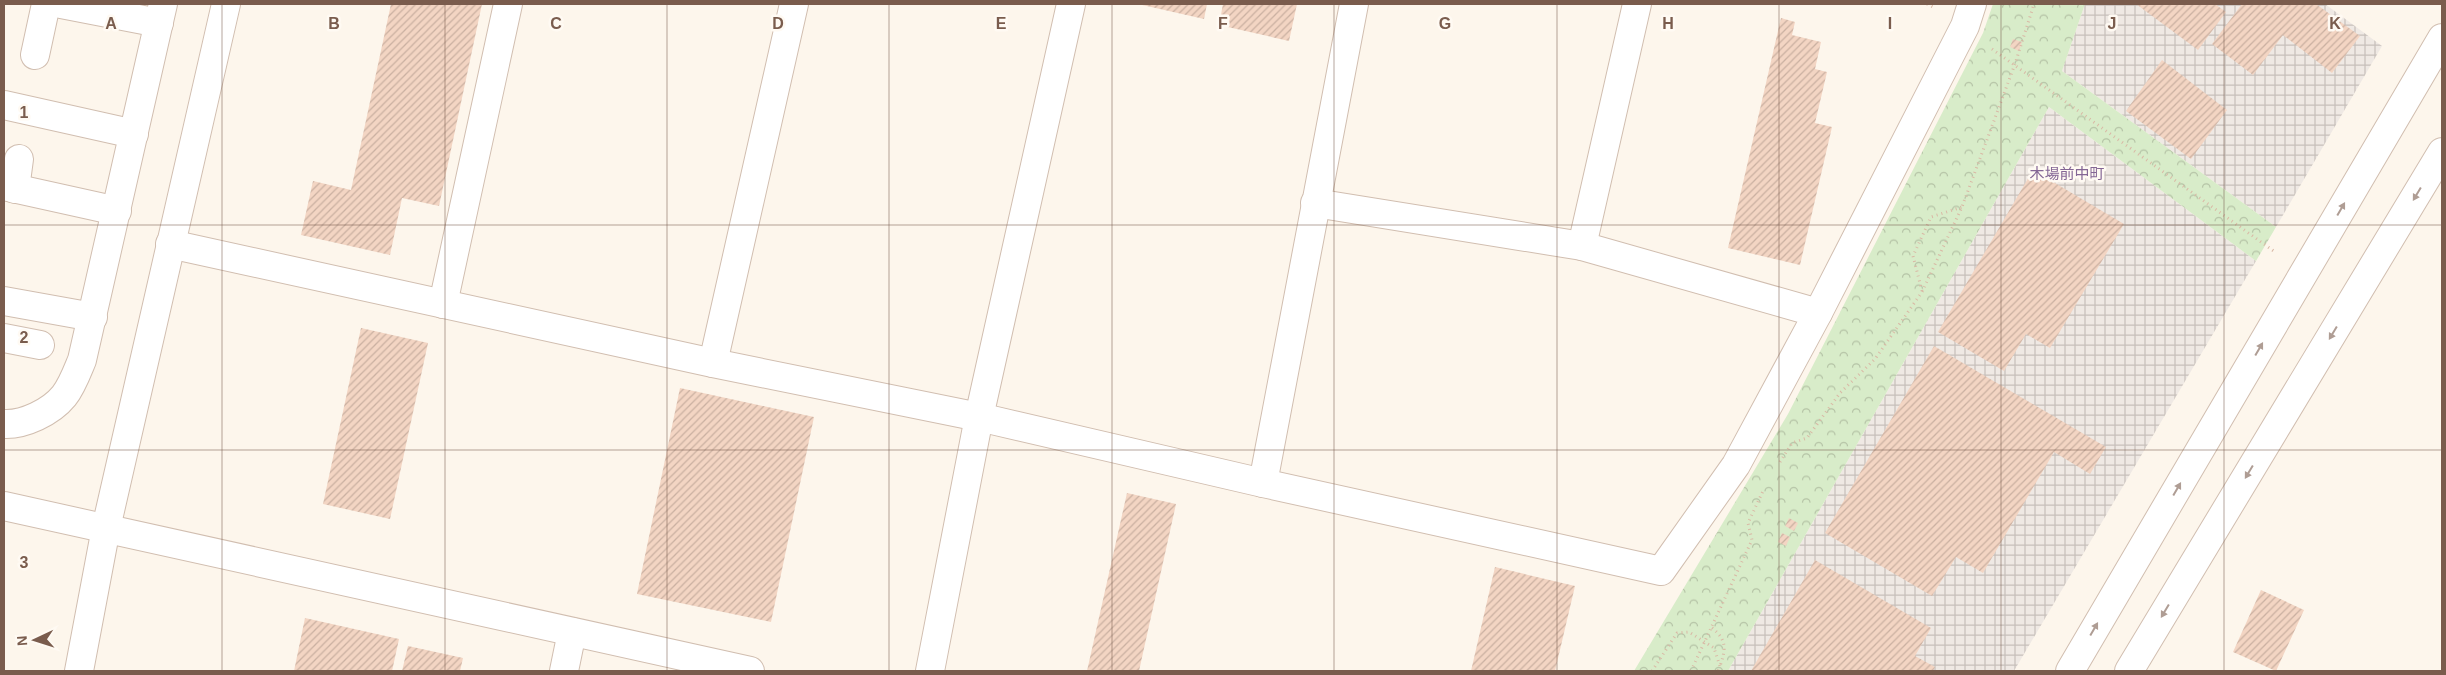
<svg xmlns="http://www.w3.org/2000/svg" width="2446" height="675" font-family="Arial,'Noto Sans JP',sans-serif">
<defs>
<pattern id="industrial-grid" width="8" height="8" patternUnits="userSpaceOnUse" patternTransform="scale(1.25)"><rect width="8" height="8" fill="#efe9e4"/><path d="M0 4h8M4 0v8" fill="none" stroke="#c7c0bb"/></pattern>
<pattern id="park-crowns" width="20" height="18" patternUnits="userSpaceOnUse" patternTransform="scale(1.25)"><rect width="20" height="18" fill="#d8ecc9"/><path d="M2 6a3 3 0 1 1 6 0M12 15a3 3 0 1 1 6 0" fill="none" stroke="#b4c2a5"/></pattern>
<pattern id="building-hatch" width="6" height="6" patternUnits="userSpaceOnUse" patternTransform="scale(1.25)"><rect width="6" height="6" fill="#f3d5c3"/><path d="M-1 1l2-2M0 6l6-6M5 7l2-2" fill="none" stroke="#cab0a1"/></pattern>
</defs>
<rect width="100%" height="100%" fill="#fdf6ec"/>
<g fill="url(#industrial-grid)">
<path d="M2085,4H2325L2382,46L2276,227L2062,71Z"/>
<path d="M2049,107L2256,261L2014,671H1728Z"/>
</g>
<path fill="url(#park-crowns)" d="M1993,4H2085L2062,71L2276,227L2256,261L2049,107L1728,671H1634L1788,414L1983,33Z"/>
<g fill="url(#building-hatch)">
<path d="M391,4H482L439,206L402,198L390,255L301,235L313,181L351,190Z"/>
<path d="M1138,4H1207L1204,19Z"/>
<path d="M1223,4H1297L1289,41L1219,25Z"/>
<path d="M2136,4H2215L2226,12L2198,50Z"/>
<path d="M2242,4H2316L2360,36L2332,73L2283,35L2253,75L2212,44Z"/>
<path d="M1781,18L1795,22L1792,35L1821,42L1815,69L1827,72L1815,123L1832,127L1800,265L1728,248Z"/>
<path d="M2013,39L2022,42L2019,51L2010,47Z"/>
<path d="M2162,60L2227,110L2191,159L2126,111Z"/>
<path d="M2033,170L2124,224L2050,348L2026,334L2004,371L1938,332Z"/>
<path d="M361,328L428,343L390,519L323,504Z"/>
<path d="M1934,346L2106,447L2090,474L2054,452L1983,573L1956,557L1932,596L1825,533Z"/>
<path d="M680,388L814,417L771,622L637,594Z"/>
<path d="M1127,493L1176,504L1139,671H1087Z"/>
<path d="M1789,518L1798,523L1794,531L1785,526Z"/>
<path d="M1782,533L1790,537L1786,546L1778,542Z"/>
<path d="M1815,560L1931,628L1915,656L1935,667L1933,671H1751Z"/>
<path d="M1495,567L1575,586L1555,671H1471Z"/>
<path d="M2261,590L2304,610L2276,671L2233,652Z"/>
<path d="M305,618L399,639L392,671H294Z"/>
<path d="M408,646L463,658L460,671H402Z"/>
</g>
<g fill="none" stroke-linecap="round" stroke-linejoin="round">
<g stroke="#d1beb0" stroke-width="30">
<g id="minor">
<path d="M61,4L159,23"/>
<path d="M35,55L46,4"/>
<path d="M4,105L134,134"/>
<path d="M4,186L117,211"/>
<path d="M15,189L19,159"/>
<path d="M1315,203L1582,246L1818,313"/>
<path d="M170,244L713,363L979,417L1263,483L1661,571L1736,465L1818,313L1965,26L1972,4"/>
<path d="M1582,246L1637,4"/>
<path d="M4,301L93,317"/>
<path d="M443,304L508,4"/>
<path d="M4,338L40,345"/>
<path d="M713,363L794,4"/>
<path d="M4,424C24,425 51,412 64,396C72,386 77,372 82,360L163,4"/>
<path d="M1263,483L1354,4"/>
<path d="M4,506L750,671"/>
<path d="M79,671L106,528L226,4"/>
<path d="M564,671L572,632"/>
<path d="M930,671L979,417L1071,4"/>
<path d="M2070,671L2442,38"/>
<path d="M2129,671L2442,152"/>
</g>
</g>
<g stroke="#d9b8a5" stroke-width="3" stroke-dasharray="1 4" stroke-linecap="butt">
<path d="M1927,4L1935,8"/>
<path d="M1992,49L2275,252"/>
<path d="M1922,291L1913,256L1931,217L1962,207"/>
<path d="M1780,462L1792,443L1807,438L1840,393L1875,359L1922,292L1962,207L2015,64L2034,4"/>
<path d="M1712,628C1727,640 1726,649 1720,666"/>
<path d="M1691,671L1752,540L1748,523L1764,489"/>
</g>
<use href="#minor" stroke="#fff" stroke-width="28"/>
<path stroke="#d9b8a5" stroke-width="3" stroke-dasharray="1 4" stroke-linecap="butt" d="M1652,671L1677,633L1689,632L1714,648L1720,666L1718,671"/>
</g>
<defs><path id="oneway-solid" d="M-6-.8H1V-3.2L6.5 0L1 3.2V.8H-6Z" transform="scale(1.25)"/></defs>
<g fill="#af9d94">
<use href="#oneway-solid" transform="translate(2417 194) rotate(121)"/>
<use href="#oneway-solid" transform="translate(2341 209) rotate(-60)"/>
<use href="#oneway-solid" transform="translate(2333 333) rotate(121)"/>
<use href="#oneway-solid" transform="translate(2259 349) rotate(-60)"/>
<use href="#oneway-solid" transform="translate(2249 472) rotate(121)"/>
<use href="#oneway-solid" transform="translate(2177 489) rotate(-60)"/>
<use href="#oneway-solid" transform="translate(2165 611) rotate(121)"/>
<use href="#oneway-solid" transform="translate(2094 629) rotate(-60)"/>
</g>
<path fill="none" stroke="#7a5c4d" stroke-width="1" stroke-opacity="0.55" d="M222,4V671M445,4V671M667,4V671M889,4V671M1112,4V671M1334,4V671M1557,4V671M1779,4V671M2001,4V671M2224,4V671M4,225H2442M4,450H2442"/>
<g text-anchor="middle" stroke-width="5" stroke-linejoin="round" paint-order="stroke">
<g font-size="15" fill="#846695" stroke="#fffaf3">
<text x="2067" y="179">木場前中町</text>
</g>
</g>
<g font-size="16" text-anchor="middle" font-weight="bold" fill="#7a5c4d" stroke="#fffaf3" stroke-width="5" stroke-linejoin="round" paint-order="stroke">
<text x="111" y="29">A</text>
<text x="334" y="29">B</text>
<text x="556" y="29">C</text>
<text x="778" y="29">D</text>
<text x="1001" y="29">E</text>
<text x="1223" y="29">F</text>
<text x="1445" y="29">G</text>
<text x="1668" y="29">H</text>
<text x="1890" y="29">I</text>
<text x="2112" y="29">J</text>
<text x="2335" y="29">K</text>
<text x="24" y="118">1</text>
<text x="24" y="343">2</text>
<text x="24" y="568">3</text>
</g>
<rect width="2446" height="675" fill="none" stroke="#7a5c4d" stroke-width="10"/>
<g transform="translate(35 640) rotate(266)" stroke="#fffaf3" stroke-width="4" paint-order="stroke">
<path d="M0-4L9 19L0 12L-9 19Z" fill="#7a5c4d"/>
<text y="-8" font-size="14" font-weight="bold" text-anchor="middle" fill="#7a5c4d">N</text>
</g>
</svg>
